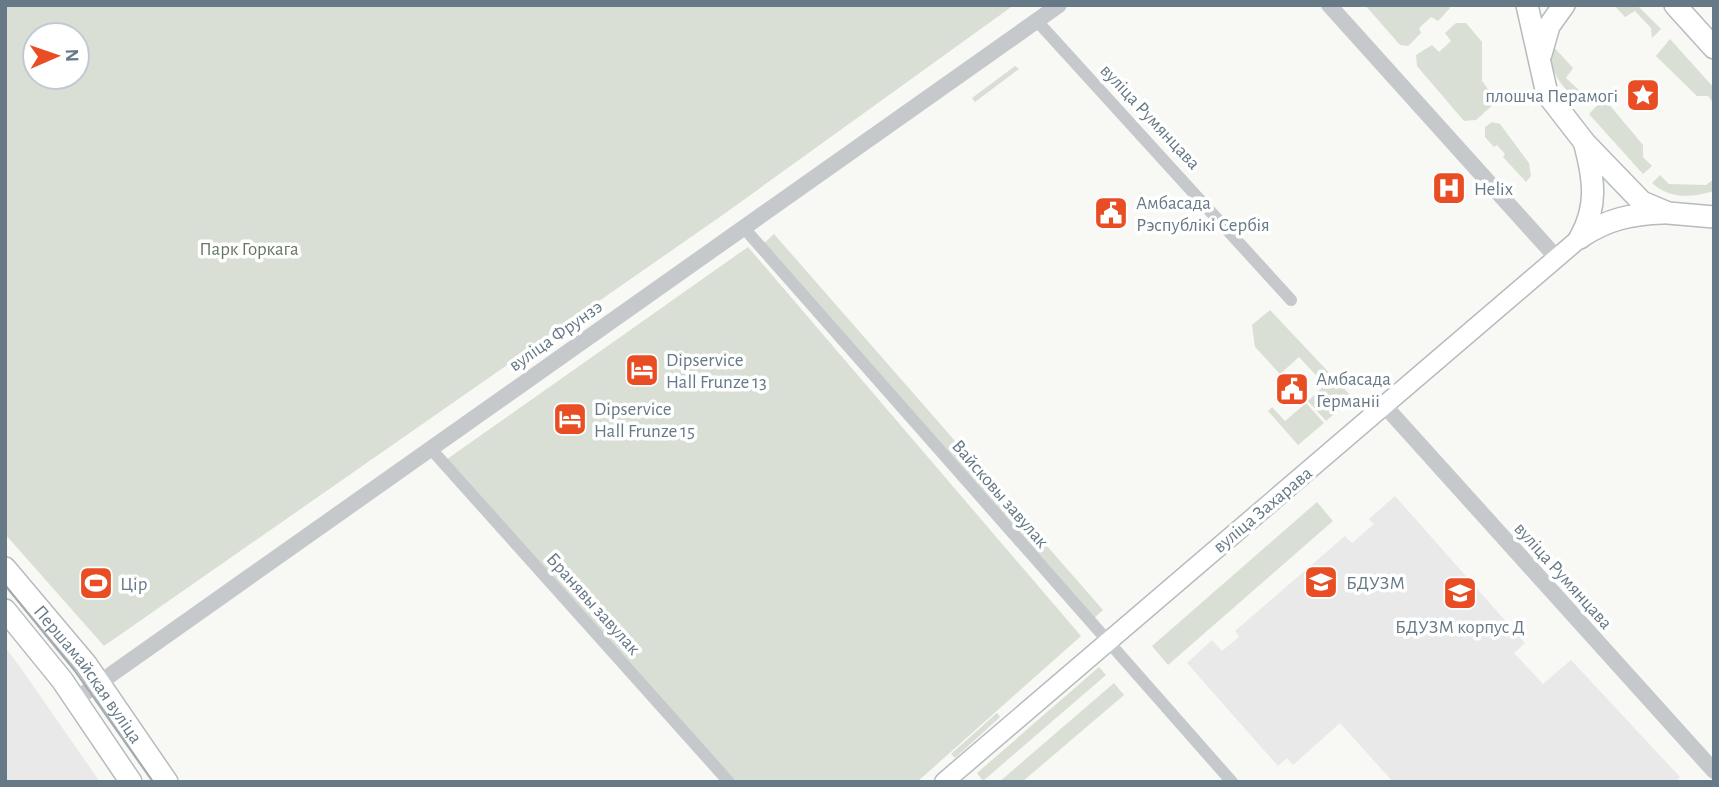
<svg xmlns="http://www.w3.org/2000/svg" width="1719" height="787" font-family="'Alegreya Sans',sans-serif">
<rect width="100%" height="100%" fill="#f8f8f4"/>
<g fill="#e8e9e8">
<path d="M1395,496L1525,643L1514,653L1543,684L1571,660L1680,777L1675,782H1393L1340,723L1293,765L1287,758L1278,766L1187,663L1212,640L1222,651L1239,637L1235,631L1345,536L1352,543L1374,524L1369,519Z"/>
<path d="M5,647L20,667L100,782H5Z"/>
</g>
<g fill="#d9dfd5" fill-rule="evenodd">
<path d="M5,5H1014L724,214L104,646L5,534ZM35,35H77V77H35Z"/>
<path d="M1365,5H1448L1450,8L1438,21L1431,17L1419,28L1421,33L1408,46L1400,45Z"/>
<path d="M1614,5H1637L1661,29L1652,38L1651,28L1635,11L1625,17Z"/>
<path d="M1456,23H1466L1482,42V81L1497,101L1476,120L1464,121L1417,66L1416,55L1432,45L1439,52L1451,41L1445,33Z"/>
<path d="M1670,39L1714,88V104L1708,96H1697L1656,56Z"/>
<path d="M1551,44L1573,68L1566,78L1582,93L1590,94L1580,104C1561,85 1548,72 1551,44Z"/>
<path d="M1015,66L1019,69L975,102L972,98Z"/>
<path d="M1602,100L1607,102L1643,145V157L1652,166L1643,174L1589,114Z"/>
<path d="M1492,122L1500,124L1529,163L1531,176L1526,182L1503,157L1505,154L1497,145L1494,147L1485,137V127Z"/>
<path d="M1660,175L1669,184L1706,185L1714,179V191C1691,198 1670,199 1652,183Z"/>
<path d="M774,234L1103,610L1091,621L762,245Z"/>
<path d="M748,247L1081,636L917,782H737L443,462Z"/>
<path d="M1270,310L1353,398L1326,421L1308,401L1325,385L1299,357L1280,374L1255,347L1252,325Z"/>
<path d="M1306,403L1324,423L1298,445L1268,411L1272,407L1285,421Z"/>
<path d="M1317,502L1333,521L1168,665L1152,646Z"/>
<path d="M1099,667L1106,675L983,781L977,773Z"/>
<path d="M1114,683L1124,695L1022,782H999Z"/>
<path d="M997,713L1000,717L955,758L951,754Z"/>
</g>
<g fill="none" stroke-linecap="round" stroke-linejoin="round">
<g stroke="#b5bbbf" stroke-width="21">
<path id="secondary" d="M944,782L1580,238"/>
</g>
<g stroke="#b6bbbe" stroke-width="24">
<g id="primary">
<path d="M1527,5L1547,94L1585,143L1642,202L1668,213L1714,217"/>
<path d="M1675,5L1714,48"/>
<path d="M1541,54L1549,26L1564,5"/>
<path d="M1582,236C1609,219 1631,214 1663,213"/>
<path d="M1580,238C1598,206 1594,179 1585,145"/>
<path id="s1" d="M5,568L86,664L167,782"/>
<path d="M5,610L62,680L131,782"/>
</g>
</g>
<g stroke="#c5c9cc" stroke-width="12">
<path d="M1037,21L1291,300"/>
<path d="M744,228L1232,782"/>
<path d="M431,449L729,782"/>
</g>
<g stroke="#c5c9cc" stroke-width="16">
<path d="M1329,5L1556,257"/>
<path d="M1384,405L1714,771"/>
<path d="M75,700L1059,5"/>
</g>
<use href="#secondary" stroke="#fff" stroke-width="18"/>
<use href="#primary" stroke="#fff" stroke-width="21"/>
<path stroke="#a3abb0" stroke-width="2" d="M5,585L75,671L153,782"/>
</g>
<defs>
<g id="sight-square" transform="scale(1.75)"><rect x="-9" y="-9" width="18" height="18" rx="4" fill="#e84d24" stroke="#fff"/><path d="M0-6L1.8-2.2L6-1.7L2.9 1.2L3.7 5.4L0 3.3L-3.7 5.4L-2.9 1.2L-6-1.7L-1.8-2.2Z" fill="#fff"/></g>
<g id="hospital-square" transform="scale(1.75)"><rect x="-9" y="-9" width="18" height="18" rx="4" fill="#e84d24" stroke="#fff"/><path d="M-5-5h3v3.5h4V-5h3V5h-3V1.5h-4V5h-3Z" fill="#fff"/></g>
<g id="civic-square" transform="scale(1.75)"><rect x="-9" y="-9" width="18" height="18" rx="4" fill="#e84d24" stroke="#fff"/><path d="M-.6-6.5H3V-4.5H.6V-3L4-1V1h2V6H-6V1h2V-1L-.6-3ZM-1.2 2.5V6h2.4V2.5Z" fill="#fff"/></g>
<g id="hotel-square" transform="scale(1.75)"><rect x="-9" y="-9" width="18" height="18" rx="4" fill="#e84d24" stroke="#fff"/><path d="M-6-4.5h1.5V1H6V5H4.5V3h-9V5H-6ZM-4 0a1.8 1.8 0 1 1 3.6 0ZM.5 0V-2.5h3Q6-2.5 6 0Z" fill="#fff"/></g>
<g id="university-square" transform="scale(1.75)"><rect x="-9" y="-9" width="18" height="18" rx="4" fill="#e84d24" stroke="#fff"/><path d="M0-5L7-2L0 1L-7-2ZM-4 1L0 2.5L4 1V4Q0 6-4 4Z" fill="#fff"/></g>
<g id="stadium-square" transform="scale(1.75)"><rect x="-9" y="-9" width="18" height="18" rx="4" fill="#e84d24" stroke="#fff"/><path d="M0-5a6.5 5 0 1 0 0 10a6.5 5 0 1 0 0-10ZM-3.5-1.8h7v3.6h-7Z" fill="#fff"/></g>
</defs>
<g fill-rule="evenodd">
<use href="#sight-square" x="1643" y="95"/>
<use href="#hospital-square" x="1449" y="188"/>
<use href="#civic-square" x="1111" y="213"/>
<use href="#hotel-square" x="642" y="370"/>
<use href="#civic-square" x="1292" y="389"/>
<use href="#hotel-square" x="570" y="419"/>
<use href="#university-square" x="1321" y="582"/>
<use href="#stadium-square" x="96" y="583"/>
<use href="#university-square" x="1460" y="593"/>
</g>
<g text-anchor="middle" stroke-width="7" stroke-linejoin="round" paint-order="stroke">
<g font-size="19" fill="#667986" stroke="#fff" text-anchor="start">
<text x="1618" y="102" text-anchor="end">плошча Перамогі</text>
<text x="1474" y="195">Helix</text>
<text x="1136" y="209">Амбасада<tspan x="1136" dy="22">Рэспублікі Сербія</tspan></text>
<text x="666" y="366">Dipservice<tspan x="666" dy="22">Hall Frunze 13</tspan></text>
<text x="1316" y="385">Амбасада<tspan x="1316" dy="22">Германіі</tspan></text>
<text x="594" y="415">Dipservice<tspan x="594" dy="22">Hall Frunze 15</tspan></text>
<text x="1346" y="589">БДУЗМ</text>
<text x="120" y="590">Цір</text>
<text x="1460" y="633" text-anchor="middle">БДУЗМ корпус Д</text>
</g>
<g font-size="19" fill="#667986" stroke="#fff">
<text transform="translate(1151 116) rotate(47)" y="7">вуліца Румянцава</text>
<text transform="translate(555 335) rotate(-35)" y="7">вуліца Фрунзэ</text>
<text transform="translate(1001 493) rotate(49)" y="7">Вайсковы завулак</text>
<text transform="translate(1262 509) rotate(-40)" y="7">вуліца Захарава</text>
<text transform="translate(1564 575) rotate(48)" y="7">вуліца Румянцава</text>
<text transform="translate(594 603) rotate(48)" y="7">Бранявы завулак</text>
<text dy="7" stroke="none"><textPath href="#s1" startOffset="135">Першамайская вуліца</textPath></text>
</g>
<g font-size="19" fill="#667861" stroke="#fff">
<text x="249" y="255">Парк Горкага</text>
</g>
</g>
<rect width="1719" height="787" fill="none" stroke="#667986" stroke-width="14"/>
<g transform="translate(56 56) rotate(88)"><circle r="33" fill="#ffffff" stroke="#c2c9cf" stroke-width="2"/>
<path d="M0-5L12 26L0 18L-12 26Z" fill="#e84d24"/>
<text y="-10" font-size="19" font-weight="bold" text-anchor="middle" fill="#667986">N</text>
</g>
</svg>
